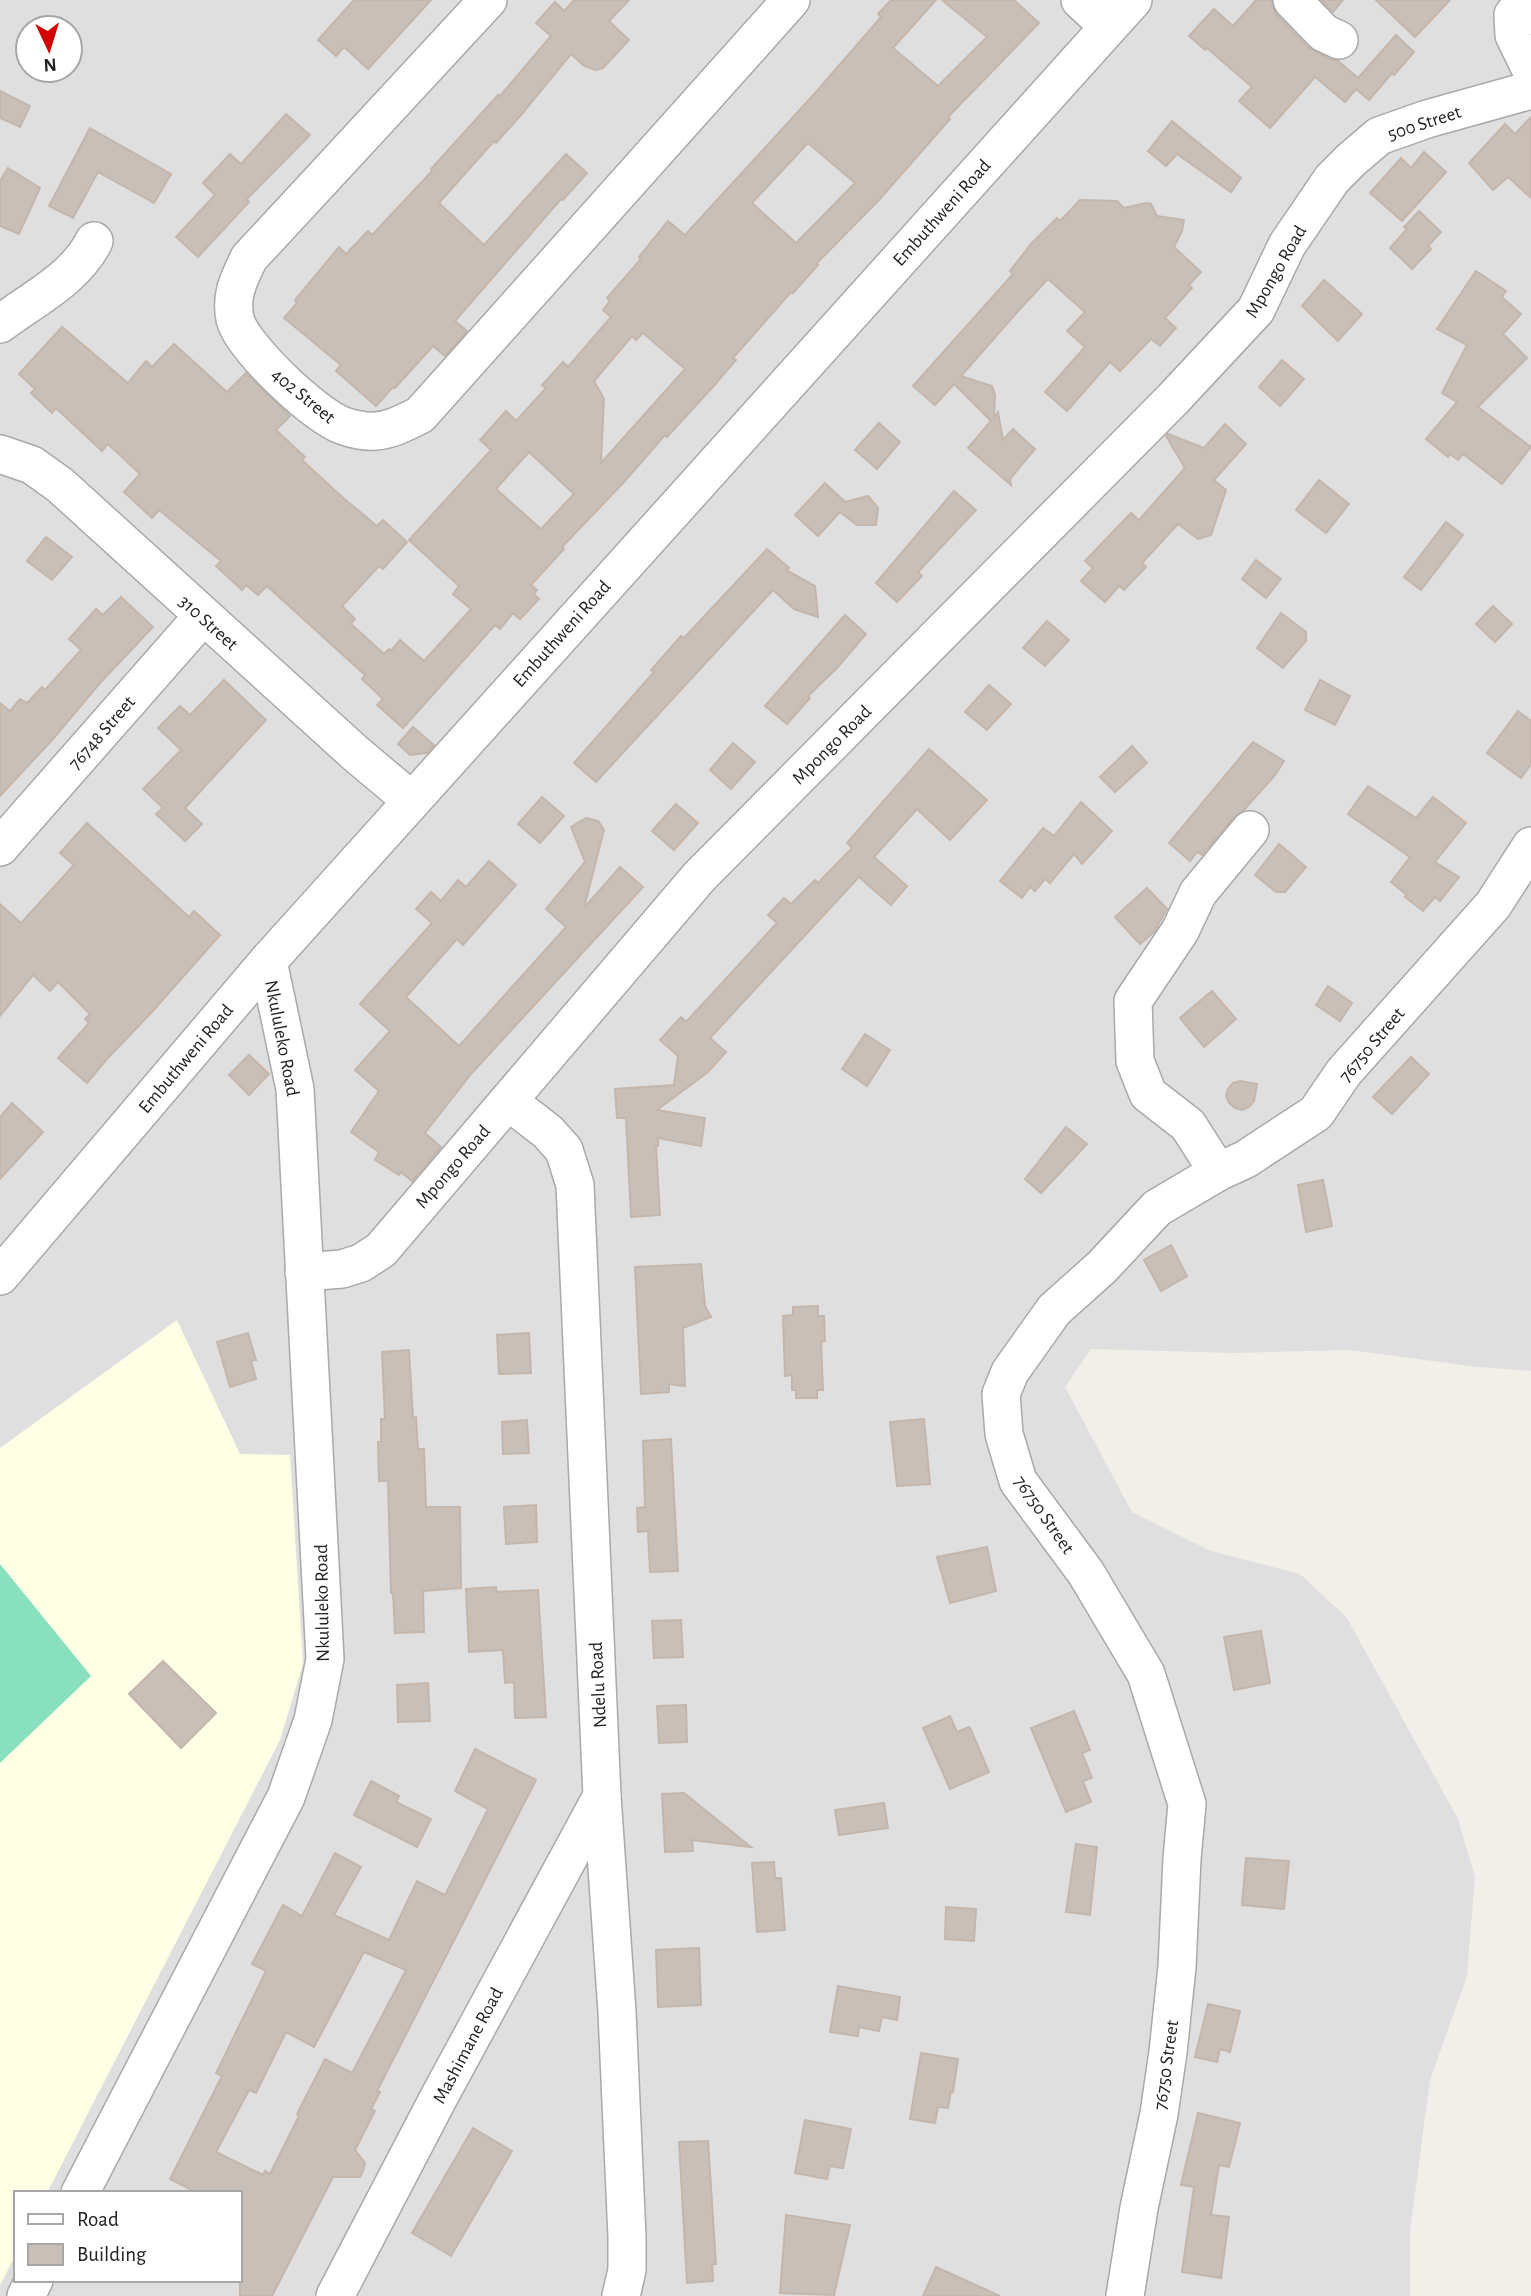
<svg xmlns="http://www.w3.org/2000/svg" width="1531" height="2296" font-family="'Alegreya Sans',sans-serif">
<rect width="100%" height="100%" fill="#f2efe9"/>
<path fill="#e0dfdf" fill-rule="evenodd" d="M0,0H1531V1371L1478,1367L1350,1350L1235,1353L1091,1349L1065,1387L1132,1512L1211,1551L1300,1574L1347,1618L1458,1819L1475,1877L1467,1976L1430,2080L1410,2231V2296H0ZM28,28H70V70H28ZM16,2193H240V2280H16Z"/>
<path fill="#ffffe5" d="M177,1320L240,1454L290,1455L303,1664L280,1740L47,2193H16V2254L0,2285V1448Z"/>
<path fill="#88e0be" d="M0,1564L91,1676L0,1763Z"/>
<g fill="#c7bfb8" stroke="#c4b6ab" stroke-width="2" fill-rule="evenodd">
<path d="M354,0H431L368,69L344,47L336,56L318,40Z"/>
<path d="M574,0H629L609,21L629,40L603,68L595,70L584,66L571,54L521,115L496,143L494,141L439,203L484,245L566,154L587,173L563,200L561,199L455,321L467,331L445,356L433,346L395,388L393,387L376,406L336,371L341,365L284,318L297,303L295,300L339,247L346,254L368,231L372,235L432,171L431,169L498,95L500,96L551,36L536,23L555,2L564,11Z"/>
<path d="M891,0H936L893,48L938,86L987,37L942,0H1014L1039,23L948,117L950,119L879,200L816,264L818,265L793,293L791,292L733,358L736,360L711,389L667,437L665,435L625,481L562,547L564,549L531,585L537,590L534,594L539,599L520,619L513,613L500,629L495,625L403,728L377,705L383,699L362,679L365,675L267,586L258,595L246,585L242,590L216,566L221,561L159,510L152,518L124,492L140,474L108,444L102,451L56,408L52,413L31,393L35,389L19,374L62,327L128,383L146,361L152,367L174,344L227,392L246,373L290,416L276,430L305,457L302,460L342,497L377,526L383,520L407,542L383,569L379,566L342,606L355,619L351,624L384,654L389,649L391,651L400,640L424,661L471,609L453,594L459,586L409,540L491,450L480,440L506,411L516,421L546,388L542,385L563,362L568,367L611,317L603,310L610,301L607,298L641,259L639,257L668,221L685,235L816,92L881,17L878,14ZM808,143L855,183L796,243L752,203ZM643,333L685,369L601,463L604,399L594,381L632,336L636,340ZM529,452L574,494L541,529L496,489Z"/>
<path d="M1256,0H1272V6L1277,15L1309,48L1330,59L1337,60L1358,78L1396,35L1414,52L1394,75L1392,73L1369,100L1356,89L1345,102L1315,77L1270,128L1239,101L1252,87L1207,48L1205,50L1189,36L1214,9L1233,26Z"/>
<path d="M1321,0H1343L1333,12Z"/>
<path d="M1376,0H1450L1415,37Z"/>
<path d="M0,91L30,106L20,127L0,118Z"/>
<path d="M286,114L310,135L247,199L249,202L198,257L176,237L215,195L203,183L230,154L241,164Z"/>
<path d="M1531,117V198L1508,177L1493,190L1469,163L1505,124L1515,134Z"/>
<path d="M1172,121L1241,178L1231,192L1177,154L1166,166L1148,151Z"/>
<path d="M90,128L171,174L154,203L98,172L73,218L49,206Z"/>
<path d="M1424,152L1446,172L1402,221L1370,193L1401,158L1411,168Z"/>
<path d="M8,168L40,188L19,234L0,226V181Z"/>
<path d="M1080,200L1117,201L1124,208L1146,203L1151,204L1157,216L1184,220L1182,231L1174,247L1201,272L1189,285L1192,288L1165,318L1176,328L1160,346L1151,339L1120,371L1110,362L1067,411L1045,392L1085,347L1067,331L1085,312L1048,279L1020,309L961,376L992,386L995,395L994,417L998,412L1003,440L1013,429L1035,449L1010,479L1011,485L968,448L991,421L954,384L935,405L913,386L1013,274L1010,271L1031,244L1057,218L1060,221Z"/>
<path d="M1419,211L1441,232L1428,246L1431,249L1412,269L1390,248L1407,229L1404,227Z"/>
<path d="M1476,271L1506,291L1502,297L1521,314L1503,334L1527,358L1478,407L1531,447L1502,484L1463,454L1458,460L1450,454L1448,457L1426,439L1457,402L1442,393L1467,345L1437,329Z"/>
<path d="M1324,280L1362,314L1338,341L1302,306Z"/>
<path d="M1282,360L1304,379L1280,406L1259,387Z"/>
<path d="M879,423L900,442L877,469L855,450Z"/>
<path d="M1225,424L1246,444L1214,480L1226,490L1211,535L1198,539L1178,524L1142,563L1146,567L1124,590L1119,586L1105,602L1081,581L1093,568L1085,561L1131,513L1139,520L1185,468L1166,436L1168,434L1204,448Z"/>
<path d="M1319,480L1349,504L1326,533L1296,510Z"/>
<path d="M825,483L845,502L868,496L878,508L876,525H857L840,512L818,536L795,515Z"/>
<path d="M954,491L976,510L918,572L922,576L897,602L876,583Z"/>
<path d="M1446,522L1463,535L1421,590L1404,577Z"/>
<path d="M46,537L72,557L52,580L27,561Z"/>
<path d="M767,549L789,568L786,570L815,586L818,617L794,609L773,590L596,782L574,763L654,672L651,670L681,636L684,638Z"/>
<path d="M1256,560L1281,579L1266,598L1242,579Z"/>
<path d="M121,597L153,627L100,683L53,739L0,796V703L10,711L20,699L27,703L42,687L45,690L81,650L69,639L96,609L103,615Z"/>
<path d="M1493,606L1512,624L1495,642L1476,624Z"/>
<path d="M1281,613L1306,632V641L1283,668L1257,648Z"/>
<path d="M845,615L866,634L837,668L808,696L810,698L787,724L765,706Z"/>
<path d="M1047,621L1069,640L1045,666L1023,648Z"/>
<path d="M224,680L266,720L185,808L202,824L185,841L156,814L163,808L143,789L181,750L158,728L180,706L190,715Z"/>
<path d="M1320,680L1350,696L1335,725L1305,710Z"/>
<path d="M989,685L1011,704L987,730L965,712Z"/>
<path d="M1518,711L1531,721V764L1521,778L1487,753Z"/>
<path d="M413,727L434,745L427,753L410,755L398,744Z"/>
<path d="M1253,742L1284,761L1276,774L1244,810L1234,817L1202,855L1197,852L1190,861L1169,843Z"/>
<path d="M733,743L755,762L731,789L710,770Z"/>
<path d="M1132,746L1147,763L1115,792L1100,777Z"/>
<path d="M929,749L987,800L950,840L917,809L874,857L907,886L891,905L859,877L710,1038L726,1052L708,1072L657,1110L705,1118L701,1146L658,1138V1146H656L660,1215L631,1217L626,1118H617L615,1089L674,1085L678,1056L660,1040L681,1017L686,1022L777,923L768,915L784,898L791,904L815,880L818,883L852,848L847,843Z"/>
<path d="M1368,786L1416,818L1433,797L1466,823L1435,862L1459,877L1440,901L1435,897L1423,911L1405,897L1407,895L1391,882L1410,857L1348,814Z"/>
<path d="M542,797L564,816L540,843L518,824Z"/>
<path d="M1081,802L1112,831L1082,864L1074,854L1050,883L1045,879L1035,891L1030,887L1022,898L1000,881L1043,828L1054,836Z"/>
<path d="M676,804L698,823L674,850L652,831Z"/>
<path d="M586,818L598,821L604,830L584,908L620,867L643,887L471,1074L425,1133L441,1147L412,1181L401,1172L399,1175L375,1160L379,1152L351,1132L379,1091L355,1070L390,1031L360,1004L432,923L416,909L431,892L441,901L458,880L466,887L489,861L516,885L463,945L457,939L406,997L459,1046L566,927L546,909L585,862L571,827Z"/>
<path d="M87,823L189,917L194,911L220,935L151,1013L107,1059L87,1083L58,1058L89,1023L85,1019L90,1014L58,982L50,991L33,975L0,1016V904L21,923L74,865L60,853Z"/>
<path d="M1279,844L1306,867L1285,892H1276L1255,875Z"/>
<path d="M1147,888L1167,909L1154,932L1140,944L1115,917Z"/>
<path d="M1328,986L1352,1003L1340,1021L1316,1005Z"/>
<path d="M1212,991L1236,1019L1204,1047L1180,1018Z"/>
<path d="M865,1034L890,1050L867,1086L842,1069Z"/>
<path d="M249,1055L269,1074L249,1095L229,1075Z"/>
<path d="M1411,1057L1429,1074L1392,1114L1373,1097Z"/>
<path d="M1240,1081L1257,1084L1254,1101L1249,1107L1242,1110L1235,1108L1229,1103L1226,1096L1228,1089L1233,1083Z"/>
<path d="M12,1103L43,1132L0,1179V1117Z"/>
<path d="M1066,1127L1087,1144L1041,1193L1025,1179Z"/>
<path d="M1323,1180L1332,1226L1306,1232L1298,1185Z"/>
<path d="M1171,1245L1187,1276L1161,1291L1144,1260Z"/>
<path d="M701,1264L705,1306L711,1317L683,1328L685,1386L669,1384V1392L641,1394L635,1267Z"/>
<path d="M818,1306V1316H824L825,1341L821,1342L823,1390H817V1398H796V1390H792V1375L785,1376L783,1316L793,1315V1307Z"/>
<path d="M248,1333L256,1360L251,1361L256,1379L230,1387L217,1342Z"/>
<path d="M529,1333L531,1373L499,1374L497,1335Z"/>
<path d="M409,1350L413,1418L416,1417L418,1449H424L426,1507H460L461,1588L423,1591L424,1632L395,1633L393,1593H391L388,1481H379L378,1442H381V1419H385L382,1352Z"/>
<path d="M924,1419L930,1484L897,1486L890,1422Z"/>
<path d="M527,1420L529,1453L503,1454L502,1422Z"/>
<path d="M671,1439L678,1571L650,1572L648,1531L638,1532L637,1508L645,1507L643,1441Z"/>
<path d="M536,1505L537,1542L506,1544L504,1507Z"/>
<path d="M987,1547L996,1591L950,1603L937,1557Z"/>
<path d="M496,1587L497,1592L538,1590L546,1717L515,1718L514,1682L505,1683L503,1650L469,1652L466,1589Z"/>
<path d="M681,1620L683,1657L654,1658L652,1621Z"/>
<path d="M1261,1631L1270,1683L1234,1690L1224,1637Z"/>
<path d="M163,1661L216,1713L181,1748L129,1694Z"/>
<path d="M428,1683L430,1721L398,1722L397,1685Z"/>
<path d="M686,1705L687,1742L659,1743L657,1706Z"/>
<path d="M1074,1711L1090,1750L1082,1753L1092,1778L1083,1781L1091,1802L1066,1812L1031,1728Z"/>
<path d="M950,1716L957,1732L969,1727L971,1730L989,1772L950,1789L923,1728Z"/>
<path d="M475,1749L536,1780L377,2091L380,2092L371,2109L375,2111L355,2150L365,2163L363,2171L360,2177H333L272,2296H240V2193H198L170,2179L222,2076L216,2073L266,1971L252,1964L283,1905L302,1916L335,1853L361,1867L334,1915L389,1940L417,1881L445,1895L488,1809L455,1791ZM364,1952L406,1970L352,2073L325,2059L297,2114L299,2116L270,2174L265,2171L263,2175L216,2152L249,2090L256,2093L286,2032L314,2047Z"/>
<path d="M371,1781L399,1796L396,1802L431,1819L417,1847L354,1815Z"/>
<path d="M684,1793L751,1847L692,1840L693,1851L665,1852L662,1794Z"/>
<path d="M884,1803L888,1828L839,1835L835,1810Z"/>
<path d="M1076,1844L1097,1847L1090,1915L1066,1912Z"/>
<path d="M1246,1858L1289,1861L1284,1909L1242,1905Z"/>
<path d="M774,1862L775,1878H781L785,1930L757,1932L752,1863Z"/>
<path d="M946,1907L976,1909L974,1941L945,1939Z"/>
<path d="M699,1948L701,2005L658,2007L656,1950Z"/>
<path d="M838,1986L900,1997L897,2020L882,2017L879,2031L859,2027L858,2036L830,2032Z"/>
<path d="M1208,2004L1240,2011L1230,2052L1220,2049L1217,2062L1195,2057Z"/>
<path d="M921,2053L958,2059L953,2092L951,2091L948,2108L938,2107L935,2123L910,2119Z"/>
<path d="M1198,2113L1240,2123L1229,2167L1219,2165L1211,2215L1229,2217L1221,2278L1182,2272L1194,2187L1181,2185Z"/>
<path d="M805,2120L851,2129L843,2168L830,2166L827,2179L795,2173Z"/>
<path d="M473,2128L512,2151L451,2256L412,2233Z"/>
<path d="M708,2141L716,2264H712L713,2281L687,2283L679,2142Z"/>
<path d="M786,2215L850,2225L834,2295L780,2293Z"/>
<path d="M936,2267L1000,2296H923Z"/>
</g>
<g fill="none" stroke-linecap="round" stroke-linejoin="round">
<g stroke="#a9a9a9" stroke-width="40">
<g id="minor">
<path d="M488,0L249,258C239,279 230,295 235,319C242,347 316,417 344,426C352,429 366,432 375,431C392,430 405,422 420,415L791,0"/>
<path d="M1080,0L1108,26"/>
<path d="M1292,0L1324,33L1339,40"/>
<path d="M1524,0L1513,15L1514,35L1531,70"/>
<path d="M0,324C33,299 75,279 94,241"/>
<path d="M0,454L32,465L60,485L355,753L411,800"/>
<path d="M0,847L203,616"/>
<path d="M508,1101L548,1132L564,1150L575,1185L602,1796L617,2012L627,2237V2270L621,2296"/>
<path d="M1218,1172L1188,1125L1148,1094L1135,1061L1133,1001L1180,931L1198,893L1250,830"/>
<path d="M304,1272L342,1269L361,1263L381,1250L699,877L1173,399L1256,310L1287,245L1332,179L1351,160L1379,136L1427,119L1531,90"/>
<path d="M0,1276L268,961L1133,0"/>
<path d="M80,2193L286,1797L313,1720L325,1659L295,1089L268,961"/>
<path d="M26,2296L34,2280"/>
<path d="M335,2296L439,2097L602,1796"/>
<path d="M1125,2296L1139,2208L1159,2114L1168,2052L1177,1967L1182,1859L1187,1804L1146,1674L1086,1573L1018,1481L1004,1434L1001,1394L1010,1372L1054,1310L1102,1267L1157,1208L1218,1172L1246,1159L1316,1113L1344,1072L1493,905L1531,846"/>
</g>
</g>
<use href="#minor" stroke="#fff" stroke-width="37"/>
</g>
<g text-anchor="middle" stroke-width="7" stroke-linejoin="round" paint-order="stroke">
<g font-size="19" fill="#222" stroke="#fff">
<text transform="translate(1424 122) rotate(-18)" y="7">500 Street</text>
<text transform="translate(941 212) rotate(-48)" y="7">Embuthweni Road</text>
<text transform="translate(1275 271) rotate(-60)" y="7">Mpongo Road</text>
<text transform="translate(304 395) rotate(39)" y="7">402 Street</text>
<text transform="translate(209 622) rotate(42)" y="7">310 Street</text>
<text transform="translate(561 633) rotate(-48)" y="7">Embuthweni Road</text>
<text transform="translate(101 732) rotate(-49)" y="7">76748 Street</text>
<text transform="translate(831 744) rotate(-45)" y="7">Mpongo Road</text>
<text transform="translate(283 1038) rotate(79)" y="7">Nkululeko Road</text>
<text transform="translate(1371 1044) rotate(-50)" y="7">76750 Street</text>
<text transform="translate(185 1058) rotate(-50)" y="7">Embuthweni Road</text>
<text transform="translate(452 1166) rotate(-49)" y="7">Mpongo Road</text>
<text transform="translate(1045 1514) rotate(55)" y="7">76750 Street</text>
<text transform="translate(321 1603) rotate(-91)" y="7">Nkululeko Road</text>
<text transform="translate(597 1685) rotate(-93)" y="7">Ndelu Road</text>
<text transform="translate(467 2045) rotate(-62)" y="7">Mashimane Road</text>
<text transform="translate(1165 2065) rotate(-82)" y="7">76750 Street</text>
</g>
</g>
<rect x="14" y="2191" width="228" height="91" fill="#ffffff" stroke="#a7a7a7" stroke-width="2"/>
<rect x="28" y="2214" width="35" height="10" fill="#ffffff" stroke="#a7a7a7" stroke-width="2"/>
<text x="77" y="2226" font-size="21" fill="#222222">Road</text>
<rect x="28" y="2244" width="35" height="21" fill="#c7bfb8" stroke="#a7a7a7" stroke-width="2"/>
<text x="77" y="2261" font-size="21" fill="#222222">Building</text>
<g transform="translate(49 49) rotate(176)"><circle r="33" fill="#ffffff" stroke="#a7a7a7" stroke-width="2"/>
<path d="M0-5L12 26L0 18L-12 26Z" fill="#d40000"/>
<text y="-10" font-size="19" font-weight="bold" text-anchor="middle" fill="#222222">N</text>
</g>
</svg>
